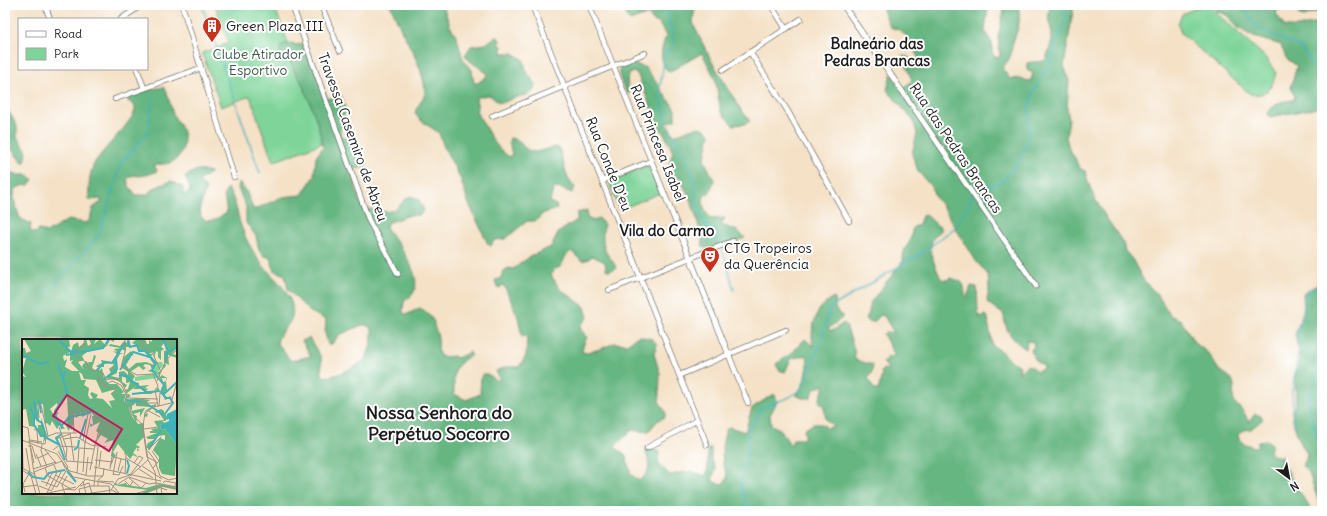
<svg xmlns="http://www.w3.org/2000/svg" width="1327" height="516" font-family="Delius,sans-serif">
<rect width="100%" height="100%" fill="#fff"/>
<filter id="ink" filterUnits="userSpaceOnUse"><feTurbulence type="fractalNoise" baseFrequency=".025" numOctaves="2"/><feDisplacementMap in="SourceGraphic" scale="8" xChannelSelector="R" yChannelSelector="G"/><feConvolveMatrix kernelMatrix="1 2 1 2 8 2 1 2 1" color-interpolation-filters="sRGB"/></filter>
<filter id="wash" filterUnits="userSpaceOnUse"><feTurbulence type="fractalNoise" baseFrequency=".012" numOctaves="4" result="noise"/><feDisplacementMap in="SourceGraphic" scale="16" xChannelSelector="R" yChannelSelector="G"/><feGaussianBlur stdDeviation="0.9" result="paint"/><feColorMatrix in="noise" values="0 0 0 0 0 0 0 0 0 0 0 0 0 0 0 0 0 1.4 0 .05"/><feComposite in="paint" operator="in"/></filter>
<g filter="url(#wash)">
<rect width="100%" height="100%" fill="#f4e1c6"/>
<g fill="#7ed499" stroke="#4d785a">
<path d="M215,5H274L325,142L273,162L250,96L221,107L202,53L229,43Z"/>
<path d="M1203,5L1212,9L1265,57L1276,73C1272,88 1266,97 1250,94L1181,33L1178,24L1182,14Z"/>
<path d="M648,165L660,193L619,210L609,182Z"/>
</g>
<g fill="#66b681" stroke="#41694e" fill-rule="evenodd">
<path d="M390,5H443L450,26L456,35L463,59L472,70L474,83H478L487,76V73L470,61L465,55L471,46L486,44L495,37H498L500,41L499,44L502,46V53H513L523,59L527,73L536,84C535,96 522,95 514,98C509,99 503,105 498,102C494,100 493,96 488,95L477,97L476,100L478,107L476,111C487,128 492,145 509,157L512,154L509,142L510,138L518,140C532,159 537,150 556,147L559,148L568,179L575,187L572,193L560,188L553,189L550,202L556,205L557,209L544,213L535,221H527L505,239L494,240L491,246L488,244L468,202L461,180L444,147L439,133L419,119L415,113C417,105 425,99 425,91C424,69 408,44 399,25C396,18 394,12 390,5Z"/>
<path d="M627,5H695L693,22L694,26L711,60L741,110L750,121L744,124L733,125L721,112L715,78L702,53L669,72C658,61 661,50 666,36L659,23L653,21L648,14L630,21L626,17Z"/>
<path d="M881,5H988L985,31L992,43V54L997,58L1000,56L998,37L1005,5H1018C1021,19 1019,27 1014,39C1009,55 1015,53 1002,68L1010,79L1021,78L1027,81L1031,80L1033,73L1027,70V63C1034,61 1039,63 1046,60C1047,54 1053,41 1052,36C1051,20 1045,23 1051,5H1074L1064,66L1069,80L1067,108L1069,119L1066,137L1070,152L1074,156L1079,168L1085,171C1090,197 1109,221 1123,243L1125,251L1132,259L1144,281L1157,294L1171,316L1181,320L1194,342L1209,354L1218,369L1232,379L1234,385L1233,397L1235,403L1243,411L1249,422L1255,414L1261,416L1263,419L1251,429L1243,430L1238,435L1239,439L1244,444C1249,444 1252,448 1257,447L1258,441L1266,440L1272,444L1270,451L1272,455L1282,457L1279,467L1288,470L1290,477L1312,511H5V169L18,175H28L33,179L29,185L21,186L14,190V200L20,218L31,224L30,231L36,233L38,230L48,232L68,220L86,223L90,219L93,208L101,202L102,199L88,200C90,187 88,176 94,164C100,151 138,118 135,107C134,104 131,103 128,101V98L141,91L164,87C169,96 170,105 173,114C175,119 179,123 181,127C187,139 184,157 170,163C166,164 159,164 154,165L157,171C149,175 141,177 133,175L127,179L129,186L136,195H146L154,188L171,181L183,187V195L189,192L190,189L185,176L197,170L211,172L199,181L206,189L200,207L201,217L206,221L214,220L227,213L224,195L227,188C237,200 237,218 243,231C246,240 251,248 256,256C266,273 287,285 292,305C296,325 280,327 277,343L291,361L311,356L302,341L309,338L321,357L322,375L325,377C336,376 353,369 362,362C370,355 373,339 372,329L366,325H362L339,335L332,344L328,345L325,333L326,320L309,311L288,290L285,275L275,271L270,258L263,255L259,250L256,236L246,223V206L238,189L239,182L247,193L253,209H256L282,197L302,195L314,176L316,157L323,147C319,125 311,103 302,84C299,77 293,72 292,64L282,57L279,50L282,45L292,43L296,45L302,44L306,48L328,100L336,93L340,94C351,112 341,117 340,136C359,140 357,148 367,162L365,167L355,169L352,172L359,200L362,207C373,210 390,216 399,206C403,202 404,199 411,196L419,200L424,210L420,215H410L387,223L386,227C396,243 435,286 404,301L403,311L404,314H408L420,308L428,313L434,322C433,328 438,332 438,339C439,346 437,349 440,356L446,357L454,356L457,358L470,352L471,355C451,368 454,372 454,394L466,400L480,394L481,377L483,374H487L498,381L499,377L496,371L506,367H519L526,356L527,338L525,336L522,337L518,317L505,287L502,285L500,288L497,287L495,280L501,278L503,271L509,268L513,269L531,256L551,247L559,232L577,220V213L587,210V217L594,221L599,218L604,225C602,234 602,246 607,254C611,260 614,262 616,268L609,271L606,269L605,262L592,256L589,259L582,261L571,251L565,257L561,267L554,269L551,275L559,288L585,307L588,317L581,325V330L587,336L582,349L583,353L601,349L614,343L627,344L638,336L652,339L657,344L654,354L660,374L659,401L666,413L665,417L657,421L648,432L632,430L614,447L625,454L631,474L639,481C651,473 650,463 645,450L652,449L659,452L658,463L670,475L691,471L706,476C710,464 706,459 708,449L711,448V459L716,468L712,478L715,483L722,484L727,479V475L723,464L722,446L726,429L729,427L745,432L752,408L772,395H775L777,402L770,415L771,425L780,429L791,446L793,439H803L805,436L804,430L813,424H822L827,428L834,426L826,420L824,407L819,401L825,385L815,388L810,398H802L796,395L804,383L808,359L806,355L791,359L785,372L779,370L776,364L793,352L805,339L814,347C809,338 814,318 820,309C823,305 828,301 832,298L835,299V309L842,315V318L830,327L828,330L832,331L844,323L846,325L854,349L855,360L873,365L872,372L868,378L873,388L878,391L882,375L881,372L883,369L889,370L883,362L888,357L895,356L883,334L887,332L894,333L884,316L881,315L874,322L867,321L866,318L869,313L870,303L903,261C903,244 909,248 911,237C913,232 910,231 915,226H918L922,216L925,215C932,218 933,224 940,227L941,231C922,243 934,262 941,279L947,280L950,278C963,282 964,281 965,295L967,297L971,286L977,287L978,313L980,317L986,315L988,317C988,328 992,335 992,345C1003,351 1009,361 1020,366L1019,373C1026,365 1029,362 1036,371L1043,369L1044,366L1038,363L1030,351L1034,346L1033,342L1027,341L1026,349C1013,341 1004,330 1004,315L988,303L987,300L989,289L988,275L976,261L941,204L936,199L932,188L918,171L912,154L917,133L913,120L887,90L891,74L902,90L912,80L902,56L908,57L919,70C922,60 910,38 901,31C899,29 894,29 890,27ZM23,340H176V493H23Z"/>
<path d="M1213,5H1286L1285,9L1278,10L1276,13L1284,26C1299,30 1307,23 1322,22V107L1270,117L1268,114C1272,103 1283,101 1293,100L1295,97L1291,87L1297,66L1286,58L1281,45L1254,37L1236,27L1227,15L1216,11Z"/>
<path d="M1293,5H1322V14L1314,12L1304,17L1300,16Z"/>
<path d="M626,63L638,65L646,68L675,109V120L668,122L665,124L674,136C686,131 701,121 710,134L704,160L714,180L710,192L704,196C701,204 705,213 711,219L725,218L721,225L738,231L745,238L715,248H705L703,247C699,224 693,201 681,181C677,175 672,175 668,168L673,152L666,137L659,127L637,73L631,72L627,79L629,94C625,93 618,76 619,70C619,66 623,65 626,63Z"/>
<path d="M5,105L17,126V137L27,152L25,162H21L13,150L7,147L5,148C5,140 11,134 5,127Z"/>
<path d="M1322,275V507L1320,506L1309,473L1302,466L1306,460L1307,453C1300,445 1291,420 1292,409L1295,407L1296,404L1295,379L1300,358L1295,334L1304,310L1303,293L1317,285Z"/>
</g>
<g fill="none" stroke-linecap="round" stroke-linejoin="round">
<g stroke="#41b2b8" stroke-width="1.5">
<path d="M202,5L260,173"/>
<path d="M666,5L674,46L665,54L659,94L668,124L691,169L697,203L705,224L720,244"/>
<path d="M1242,5L1257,28L1300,47L1322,75"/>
<path d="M973,191V190L1002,182L1019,160L1029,139V110L1033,92L1047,69L1065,22L1066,5"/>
<path d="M722,247L734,290"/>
<path d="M47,294L99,235L121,163L148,133L153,95"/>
<path d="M1322,361L1308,403L1322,459"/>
<path d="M1294,425L1292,391L1299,348L1298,333L1308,290L1322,288"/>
<path d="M748,511L741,486L748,446V432L761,408L790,397L800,390L820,346L830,308L923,252L957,226L968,206L972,195"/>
</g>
</g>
</g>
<g filter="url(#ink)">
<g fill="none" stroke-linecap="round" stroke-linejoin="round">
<g stroke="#3c3a36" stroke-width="6">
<g id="minor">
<path d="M45,5L50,19"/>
<path d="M182,5L234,177"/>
<path d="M292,5L369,221L398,274"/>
<path d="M321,5L340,51"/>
<path d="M532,5L707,445"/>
<path d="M589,5L748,403"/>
<path d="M771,5L786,29"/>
<path d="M843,5L1036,286"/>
<path d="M121,19L142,5"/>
<path d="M750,52L787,110L849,221"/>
<path d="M137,69L144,88"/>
<path d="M723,70L801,19"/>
<path d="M115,99L201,68"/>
<path d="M492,116L645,53"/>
<path d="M602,181L651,161"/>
<path d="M609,290L733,241"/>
<path d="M680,375L786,330"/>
<path d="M647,448L697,420"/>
</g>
</g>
<use href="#minor" stroke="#fff" stroke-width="5"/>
</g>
</g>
<defs>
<g id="building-pin" transform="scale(1)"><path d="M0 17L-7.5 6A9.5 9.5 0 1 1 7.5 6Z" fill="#c8321e" stroke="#fff"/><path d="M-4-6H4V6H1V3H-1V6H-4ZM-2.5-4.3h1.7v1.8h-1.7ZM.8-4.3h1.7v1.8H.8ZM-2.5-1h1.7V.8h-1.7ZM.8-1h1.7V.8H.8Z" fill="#fff"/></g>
<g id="theatre-pin" transform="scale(1)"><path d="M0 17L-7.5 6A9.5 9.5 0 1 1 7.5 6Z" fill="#c8321e" stroke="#fff"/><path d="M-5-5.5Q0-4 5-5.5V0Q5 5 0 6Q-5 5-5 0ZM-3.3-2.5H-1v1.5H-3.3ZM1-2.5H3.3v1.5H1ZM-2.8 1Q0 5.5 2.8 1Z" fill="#fff"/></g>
</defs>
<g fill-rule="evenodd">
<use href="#building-pin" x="212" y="26"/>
<use href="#theatre-pin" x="710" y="256"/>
</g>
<g text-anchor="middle" stroke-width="4" stroke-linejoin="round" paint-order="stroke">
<g font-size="14" fill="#1c1c1c" stroke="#fff" text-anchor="start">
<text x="226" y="31">Green Plaza III</text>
<text x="724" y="253">CTG Tropeiros<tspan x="724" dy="16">da Querência</tspan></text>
</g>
<g font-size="14" fill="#3e5c48" stroke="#fff">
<text x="258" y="59">Clube Atirador<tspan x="258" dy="16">Esportivo</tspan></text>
</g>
<g font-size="14" fill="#1c1c1c" stroke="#fff">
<text transform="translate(353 137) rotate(70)" y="5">Travessa Casemiro de Abreu</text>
<text transform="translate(658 143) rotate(68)" y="5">Rua Princesa Isabel</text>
<text transform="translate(956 148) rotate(56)" y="5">Rua das Pedras Brancas</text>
<text transform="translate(609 164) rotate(68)" y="5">Rua Conde D'eu</text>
</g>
<g font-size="15" font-weight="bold" fill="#1c1c1c" stroke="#fff">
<text x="877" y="49">Balneário das<tspan x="877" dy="17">Pedras Brancas</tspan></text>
<text x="667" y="236">Vila do Carmo</text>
</g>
<g font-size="18" font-weight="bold" fill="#1c1c1c" stroke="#fff">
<text x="439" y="419">Nossa Senhora do<tspan x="439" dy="21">Perpétuo Socorro</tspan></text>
</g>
</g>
<g transform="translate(22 339)">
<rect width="155" height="155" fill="#f4e1c6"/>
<path d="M135,23H140L141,26L135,34L136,39L113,42V38L134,34L131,31Z" fill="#7ed499"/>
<path d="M2,0H47L48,8H44L49,13L51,6L56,3L57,8L63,3L61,0H64L66,7L69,5L67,0H74L72,5L78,0L84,7L87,0H92V3L88,1L85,7L81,9L65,13L60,17L62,21L56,23L62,31L60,27L64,22L67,25L66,23H70L72,16L74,17L70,29L73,31L77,29L74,27L80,24L79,21L90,23L95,15L91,12L95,13L92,10L99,9L87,7L88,5L98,7L102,2L105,4V0L108,8L114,6L110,4L115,0H123L125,5H127V0H130L127,1L129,3L131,0H155V9L150,15L155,16V19L146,16L147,26L143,24L144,27L139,32L142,25V12L146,11L143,10L145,7L142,4L139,8L142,10L139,12V21L136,18V13L134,12L132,19V15L130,13L127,15H131L129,17L135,24L131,31L135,34L138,32V38L140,36L145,39V42L144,39H140L141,43L144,42L145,51L142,56L144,59L149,57L150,62L148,59L143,61L141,56L134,51L136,48L139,54L142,47L136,35L126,32L130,30L128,26L123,25L121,27L124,29L121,31L117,27L108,33L113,37L110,42L117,44V47L127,46L123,49L126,50L124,52H134L129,55H119L123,53L120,50H111L114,47L105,54L109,57L105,59L106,61L115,59L128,61L125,63L128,67L134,65V67L123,73V75L126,74L125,78L122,77L123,72L129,68L114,67V64L110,67V72L107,66L108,74L113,82L109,72L123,69L118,78V73L111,75L115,77L114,81L117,79L114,82L116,85L122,84V98L114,106L118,108L115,110L118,111L115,112V108L111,114L115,117V118L111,116L108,120L96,105L91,113L94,117L91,119L89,117L91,101L82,104L86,100L79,96L75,102L77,94L74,92L78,83L68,88V84L71,86L70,77H72L70,74L65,75L63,73L64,76L60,78L59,74L54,79L53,74L50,91L48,89L47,92L44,87L46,84L43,87L46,82L41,85L46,77L45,57L36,69L35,64L28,70L32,76V72L37,74L34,76L43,90L39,89L38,85L35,90L30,82L28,87L25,84L23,85L21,65L15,66L17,81V83L12,79L13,86L16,90V86H19V79L25,97L21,104L22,98H18L14,88L7,87L4,70L0,71V37L4,38L0,33L4,19H0V9H3L4,14L9,12ZM104,8H116L118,13H123L126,15L124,18L128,19L132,26L124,23L114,24L107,30L104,26L110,16L112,17L109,12L102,18L99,27L106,33V36L102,32L97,33V39L89,37L95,34V20L98,15L102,14H98L99,10L104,12ZM48,13V22L51,21L49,24L57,32H50L43,28L45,20L42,22L41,17ZM90,24L92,26L87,30L89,34L83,39L98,42L103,49L105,46L100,43V37L104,39V44L108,43L106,50L103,51L106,55L103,61L106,65L102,62L104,55H99L102,53L95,45H87L82,39L80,29L77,32L78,28H82V25ZM57,33L60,35L62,40L74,41L80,54L94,50L89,55L93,61L87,62L90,69L81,60L74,59L76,56L70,53L68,55L71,59L68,60L66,56L67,49L62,46L64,41H59ZM139,70L142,72V77L144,75V82H140L143,84L138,86L139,91L143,90L155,106L153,137L140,135L137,129V118L131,111L138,99L143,101V96L136,97L130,107H128V111L124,108L126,104L133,100H126L124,98L135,94H128V92H131L129,90L136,89L132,82L142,81L137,74L132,73ZM94,144L96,146L104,144L105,146L124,149L138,145L155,148V151L141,148L123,155L120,153L126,151L96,147L91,145Z" fill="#66b681" fill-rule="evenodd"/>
<path d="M155,70V106L143,90L139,91L138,86L147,82V80L145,81L142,77L143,74L144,79L145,75Z" fill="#41b2b8"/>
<path fill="none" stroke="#41b2b8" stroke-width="2" d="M36,0L49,13L54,11L60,14M106,0L108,8L115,6L117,12H123L134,24L130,31L142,46L139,53L144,59H148L151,64L142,76M141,0L146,12M0,16L18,25L27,23M44,16L81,9L87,0M144,21L145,14L155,8M36,25L41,39M75,31L83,23L90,24L103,4M98,31L111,13L128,18L131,22M97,36L104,37L124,53M81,41L95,30L94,19M110,55L137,52M142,55L155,43M17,61L19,74M104,61L120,63M12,62L15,81L20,84L24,97M125,65L142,76M8,68L12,77V86L19,96L36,105M40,86L48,78L67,74L71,68M40,90L39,86L35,84L33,72L45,54L41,39L43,32M58,99L64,80M38,107L34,99L40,95M38,108L43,121M127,110L139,91M52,111L56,108L57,101M105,121L107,127L105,134M45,132L54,143M6,133L11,138L22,140L27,134L43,131"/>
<path fill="none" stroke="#9e9282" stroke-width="1" d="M63,0L61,7L54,12V18L64,23L67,30L81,34L84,41L92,39L100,44L105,55L103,62L108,68L109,75L120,85L125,118L133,122L138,137L147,141L155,139M103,0V13L99,28L115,36L131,35L136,47L133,51L136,67M120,0L122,8L131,15L139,33M135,42L144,21L155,11M89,55L94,51L79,46L76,37L83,46L90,42L99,46L106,59L136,60M114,64H136M137,67L138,54M125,71L138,78M51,73L52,94M17,79L16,66H19L26,97M0,85L1,130M0,87L6,89L11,128M37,88L45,110L44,118M12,90L15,92L16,105M122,90L136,88M48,94L52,122M38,98L45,122M55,98L69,106L84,108M34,100L48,95M42,100L55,98M0,101L35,115L51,138L89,145L98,155M8,101L20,103M6,102L23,105L24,98L34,94H55M61,102L66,75M63,104L69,75M74,104L77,90M20,105L19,112L25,128M8,106L12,124M6,107H10L14,120M4,109L8,133M23,111L34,124M31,111L36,107L55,108M126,111L139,98M126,112L135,124M130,112L137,122L131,129M102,114L104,115L103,134M14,115L19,127M16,119L27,114M104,119L119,128M73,121L91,123M126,121L133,133L135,155M44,122L71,124M88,127L92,118L104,121M120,127L140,140M11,128L12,133L40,122L43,129L48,132L66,137H81M72,128L139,142M77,128L79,112M0,129L12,135M23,129L26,137L49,150M11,130L34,123M88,130L90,118M117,130L131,139M0,131L9,137L14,155M68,131L74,101M96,132L99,120M61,133L63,103M55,134L57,109L72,110M91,135L97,136L101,127M33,136L52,145M64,136L66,118M91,136L95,113M13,137L12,133L18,155M108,137L126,121L121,87L123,74L132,68L149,64L155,43M107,138L127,145L134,144M107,139L119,149L124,144M19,142L35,148M61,142L64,155M77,142L92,143M103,142L108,147L111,142M134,144L155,148M141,144L143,142L154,144L153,147M96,145L107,138M17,147L30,152M24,147L30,134M58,147L67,144L70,155M72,147L76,108M76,147V141L81,137L82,129M0,148L16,146M35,148L46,128L36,112M43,150L53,151L63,141M30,151L39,133M89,151L96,140L108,136L121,119L117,117L112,124M3,153L1,145L7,135M25,154L35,133L32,126M22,155L54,148M43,155L40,146L45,137M58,155L57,150L69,147H87L88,155M63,155L90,151L97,155M112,155L142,147L155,150M140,155L139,149L145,151"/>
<path fill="#c2185b" fill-opacity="0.15" stroke="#c2185b" stroke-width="2" d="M45,56L100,90L87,112L31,77Z"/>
<rect width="155" height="155" fill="none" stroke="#1c1c1c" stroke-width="2"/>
</g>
<rect width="1327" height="516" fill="none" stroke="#fff" stroke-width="20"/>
<rect x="18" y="18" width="130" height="52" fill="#ffffff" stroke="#a4a4a4"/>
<rect x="26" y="31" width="20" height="6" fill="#ffffff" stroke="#a4a4a4"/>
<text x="54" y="38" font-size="12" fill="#1c1c1c">Road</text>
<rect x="26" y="48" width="20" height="12" fill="#7ed499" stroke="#a4a4a4"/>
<text x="54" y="58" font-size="12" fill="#1c1c1c">Park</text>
<g transform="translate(1289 478) rotate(148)" stroke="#ffffff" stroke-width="3" paint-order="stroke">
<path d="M0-3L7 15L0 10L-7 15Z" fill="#1c1c1c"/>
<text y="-6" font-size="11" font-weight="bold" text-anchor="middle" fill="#1c1c1c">N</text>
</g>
</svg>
